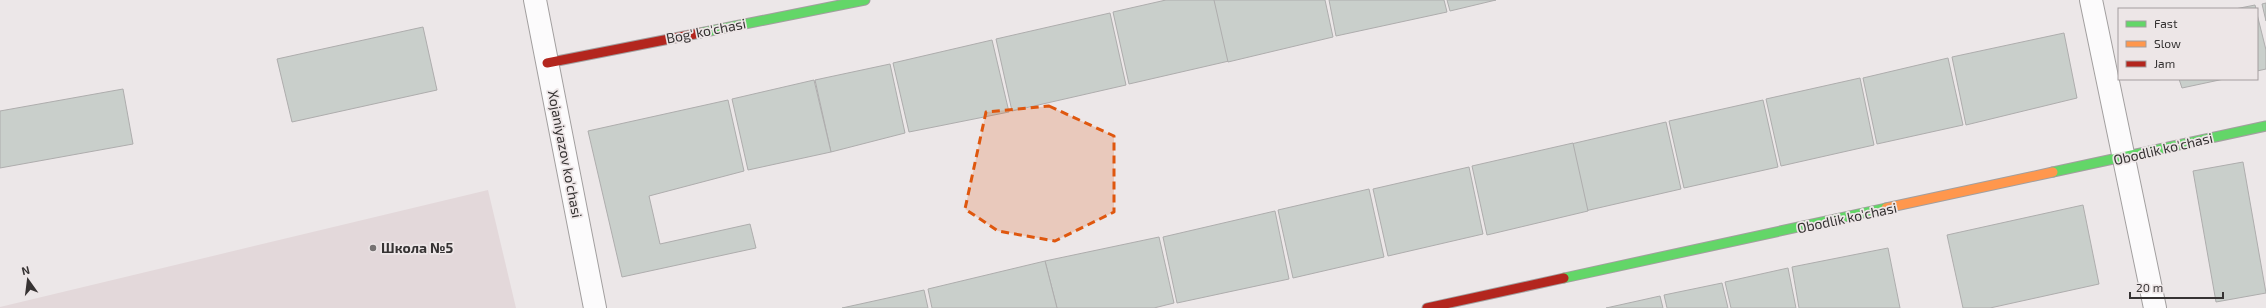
<svg xmlns="http://www.w3.org/2000/svg" width="2266" height="308" font-family="'Exo 2',sans-serif">
<rect width="100%" height="100%" fill="#ece7e8"/>
<path fill="#e3d8da" d="M488,190L516,308H0V307Z"/>
<g fill="#c9cfcb" stroke="#aeadad">
<path d="M1166,0H1216L1229,61L1129,84L1113,12Z"/>
<path d="M1214,0H1325L1333,37L1228,62Z"/>
<path d="M1329,0H1444L1447,12L1336,36Z"/>
<path d="M1447,0H1496L1450,11Z"/>
<path d="M2266,3V21L2262,4Z"/>
<path d="M2255,5L2256,9H2235Z"/>
<path d="M1110,13L1126,85L1012,111L996,39Z"/>
<path d="M2257,14L2266,50V69L2257,71Z"/>
<path d="M423,27L437,90L292,122L277,59Z"/>
<path d="M2064,33L2077,98L1966,125L1952,57Z"/>
<path d="M992,40L1009,112L909,132L893,63Z"/>
<path d="M1948,58L1963,125L1877,144L1863,78Z"/>
<path d="M890,64L905,133L831,152L815,80Z"/>
<path d="M1860,78L1874,145L1781,166L1766,99Z"/>
<path d="M2179,79H2224L2182,88Z"/>
<path d="M814,80L831,152L748,170L732,99Z"/>
<path d="M123,89L133,144L0,168V111Z"/>
<path d="M728,100L744,171L649,196L660,244L750,224L756,248L622,277L588,131Z"/>
<path d="M1763,100L1778,167L1684,188L1669,121Z"/>
<path d="M1666,122L1681,189L1585,211L1571,144Z"/>
<path d="M1573,143L1588,211L1487,235L1472,166Z"/>
<path d="M2243,162L2266,293L2216,302L2193,171Z"/>
<path d="M1469,167L1483,234L1388,256L1373,189Z"/>
<path d="M1369,189L1384,257L1293,278L1278,210Z"/>
<path d="M2083,205L2099,284L1990,308H1963L1947,235Z"/>
<path d="M1275,211L1289,279L1177,303L1163,237Z"/>
<path d="M1159,237L1174,303L1154,308H1057L1045,261Z"/>
<path d="M1888,248L1900,308H1799L1792,267Z"/>
<path d="M1045,261L1057,308H932L928,289Z"/>
<path d="M1788,268L1796,308H1731L1725,282Z"/>
<path d="M1722,283L1728,308H1667L1664,295Z"/>
<path d="M924,290L928,308H842Z"/>
<path d="M1660,296L1663,308H1606Z"/>
</g>
<g fill="none" stroke-linecap="round" stroke-linejoin="round">
<g stroke="#a29f9f" stroke-width="24">
<g id="street">
<path d="M535,0L595,308"/>
<path d="M2091,0L2155,308"/>
</g>
</g>
<g stroke="#a29f9f" stroke-width="11">
<g id="fast">
<path d="M700,33L865,0"/>
<path d="M2053,172L2266,126"/>
<path d="M1564,278L1886,208"/>
</g>
</g>
<g stroke="#a29f9f" stroke-width="11">
<path id="slow" d="M1886,208L2053,172"/>
</g>
<g stroke="#a29f9f" stroke-width="11">
<g id="jam">
<path d="M547,63L700,33"/>
<path d="M1427,308L1564,278"/>
</g>
</g>
<use href="#street" stroke="#fcfbfc" stroke-width="22"/>
<use href="#fast" stroke="#63d668" stroke-width="9"/>
<use href="#slow" stroke="#ff974d" stroke-width="9"/>
<use href="#jam" stroke="#b3261e" stroke-width="9"/>
</g>
<path fill="#df570e" fill-opacity="0.2" stroke="#df570e" stroke-width="3" stroke-dasharray="8 5" stroke-linejoin="round" d="M1049,106L1114,136V212L1055,241L998,231L965,209L986,112Z"/>
<circle fill="#767272" stroke="#ede6e7" stroke-width="1.5" cx="373" cy="248" r="4"/>
<g text-anchor="middle" stroke-width="3.5" stroke-linejoin="round" paint-order="stroke">
<g font-size="14" fill="#363333" stroke="#ede6e7">
<text transform="translate(706 31) rotate(-11)" y="5">Bog' ko'chasi</text>
<text transform="translate(2163 149) rotate(-13)" y="5">Obodlik ko'chasi</text>
<text transform="translate(565 154) rotate(79)" y="5">Xojaniyazov ko'chasi</text>
<text transform="translate(1847 218) rotate(-12)" y="5">Obodlik ko'chasi</text>
</g>
<g font-size="14" font-weight="bold" fill="#363333" stroke="#ede6e7" text-anchor="start">
<text x="381" y="253">Школа №5</text>
</g>
</g>
<rect x="2118" y="8" width="140" height="72" fill="#ede6e7" stroke="#a49e9f"/>
<rect x="2126" y="21" width="20" height="6" fill="#63d668" stroke="#a49e9f"/>
<text x="2154" y="28" font-size="12" fill="#363333">Fast</text>
<rect x="2126" y="41" width="20" height="6" fill="#ff974d" stroke="#a49e9f"/>
<text x="2154" y="48" font-size="12" fill="#363333">Slow</text>
<rect x="2126" y="61" width="20" height="6" fill="#b3261e" stroke="#a49e9f"/>
<text x="2154" y="68" font-size="12" fill="#363333">Jam</text>
<g transform="translate(28 280) rotate(346)" stroke="#ede6e7" stroke-width="3" paint-order="stroke">
<path d="M0-3L7 15L0 10L-7 15Z" fill="#363333"/>
<text y="-6" font-size="11" font-weight="bold" text-anchor="middle" fill="#363333">N</text>
</g>
<path d="M2130 292v6h93v-6" fill="none" stroke="#363333" stroke-width="2"/>
<text x="2136" y="292" font-size="12" fill="#363333" stroke="#ede6e7" stroke-width="3" paint-order="stroke">20 m</text>
</svg>
